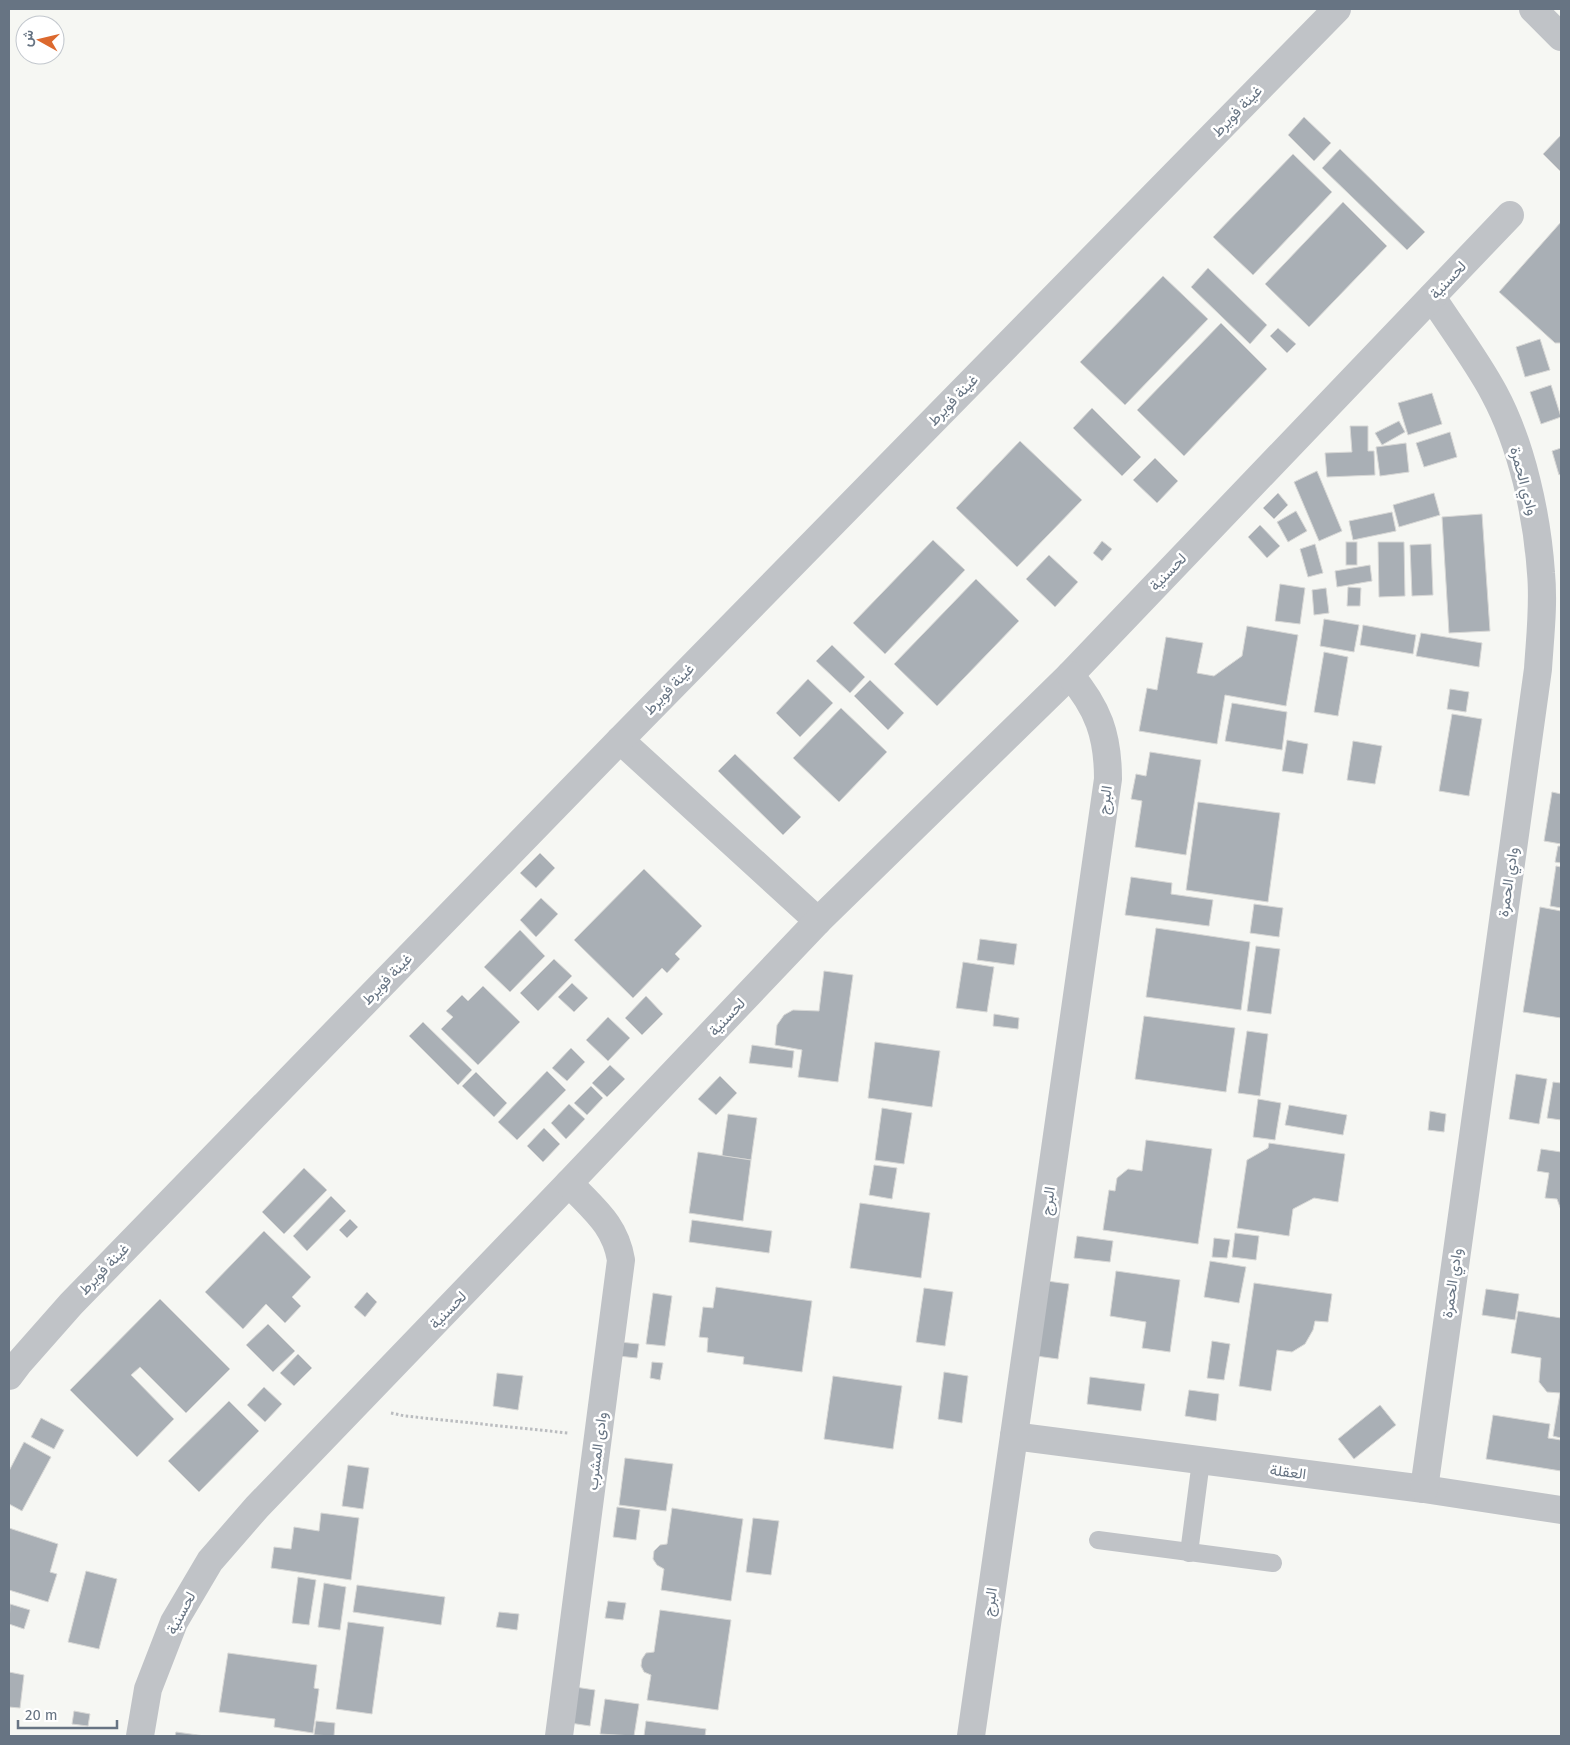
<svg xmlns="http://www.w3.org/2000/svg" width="1570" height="1745" font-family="'Fira Sans',Vazirmatn,sans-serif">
<rect width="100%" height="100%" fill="#f6f7f3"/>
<g fill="#a9afb5" stroke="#d8d8d6">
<path d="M1304,117L1331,143L1314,161L1288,135Z"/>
<path d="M1561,135V172L1543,154Z"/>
<path d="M1340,149L1425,232L1407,250L1322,168Z"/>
<path d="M1293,154L1332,192L1253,275L1213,237Z"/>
<path d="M1343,202L1387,246L1309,327L1265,284Z"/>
<path d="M1561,222V343H1555L1499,292Z"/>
<path d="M1208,268L1267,325L1250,344L1191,287Z"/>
<path d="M1163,276L1208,319L1125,405L1080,362Z"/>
<path d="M1221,323L1267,369L1184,456L1137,410Z"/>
<path d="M1278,328L1296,344L1287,353L1270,336Z"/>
<path d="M1540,339L1550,370L1525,377L1516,347Z"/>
<path d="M1551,385L1561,417L1541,424L1530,392Z"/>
<path d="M1432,393L1442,424L1408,435L1398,403Z"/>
<path d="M1092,408L1141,457L1122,476L1073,428Z"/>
<path d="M1399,421L1405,432L1382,445L1375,433Z"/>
<path d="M1350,426H1368V451H1374L1375,475L1327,477L1325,453L1352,452Z"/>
<path d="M1450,432L1457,457L1424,467L1416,443Z"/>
<path d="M1020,441L1082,500L1017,567L956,508Z"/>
<path d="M1406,443L1409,472L1380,476L1376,447Z"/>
<path d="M1561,448V474L1559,475L1552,451Z"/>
<path d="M1155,458L1178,481L1157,503L1133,480Z"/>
<path d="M1317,471L1342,531L1319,541L1294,482Z"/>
<path d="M1278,493L1288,505L1274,519L1263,508Z"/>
<path d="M1434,493L1440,515L1399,527L1393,505Z"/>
<path d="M1296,511L1307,531L1288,542L1277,522Z"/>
<path d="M1392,512L1396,531L1353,540L1349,521Z"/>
<path d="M1482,514L1490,631L1449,633L1442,517Z"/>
<path d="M1260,525L1280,546L1267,558L1248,537Z"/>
<path d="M933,540L965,570L885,654L853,623Z"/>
<path d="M1102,541L1112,549L1102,561L1093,553Z"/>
<rect x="1346" y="542" width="11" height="23"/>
<path d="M1378,542H1404L1405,596L1379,597Z"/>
<path d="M1315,544L1323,573L1308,577L1300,549Z"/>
<path d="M1431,544L1433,595L1412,596L1410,545Z"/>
<path d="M1049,555L1078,582L1055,607L1026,579Z"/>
<path d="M1370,565L1372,581L1337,587L1335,571Z"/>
<path d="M976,579L1019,621L937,706L894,664Z"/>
<path d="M1280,584L1305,588L1300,624L1275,621Z"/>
<path d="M1348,587L1361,588L1360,606H1347Z"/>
<path d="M1326,588L1329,613L1314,615L1312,590Z"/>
<path d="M1324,619L1359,625L1354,652L1320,646Z"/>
<path d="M1363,625L1416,635L1413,654L1360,645Z"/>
<path d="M1247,626L1298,635L1286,706L1225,695L1217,744L1139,731L1147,688L1157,690L1166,637L1203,643L1197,673L1214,676L1242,656Z"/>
<path d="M1421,633L1482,643L1479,667L1416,656Z"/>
<path d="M832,645L865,677L850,693L816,661Z"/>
<path d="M1324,652L1348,657L1338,716L1314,712Z"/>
<path d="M808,679L833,703L800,737L776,713Z"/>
<path d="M870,680L904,713L888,730L854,696Z"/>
<path d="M1450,689L1469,692L1466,712L1447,709Z"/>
<path d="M1232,703L1287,712L1282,750L1225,741Z"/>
<path d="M841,708L887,752L839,802L793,758Z"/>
<path d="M1452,714L1482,719L1469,796L1439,791Z"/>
<path d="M1287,740L1308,744L1303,774L1282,771Z"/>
<path d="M1353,741L1382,746L1375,784L1347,780Z"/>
<path d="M1150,752L1201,760L1186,855L1135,847L1142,801L1131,799L1136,774L1146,776Z"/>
<path d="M735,754L801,817L783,835L718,771Z"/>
<path d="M1552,792L1561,794V844L1544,841Z"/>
<path d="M1198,802L1280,813L1268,902L1186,890Z"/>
<path d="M1558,846H1561V863L1555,862Z"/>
<path d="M540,853L555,868L536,888L520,873Z"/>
<path d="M1556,866L1561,867V908L1550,906Z"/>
<path d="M644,869L702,926L675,954L680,959L667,973L662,968L633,998L574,940Z"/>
<path d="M1131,877L1172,883L1171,894L1213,900L1209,926L1125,915Z"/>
<path d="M541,898L558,914L536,937L520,920Z"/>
<path d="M1254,904L1283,908L1279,937L1250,933Z"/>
<path d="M1540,907L1561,911V1018L1523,1012Z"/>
<path d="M1156,928L1250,942L1241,1010L1146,997Z"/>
<path d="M520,930L545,956L510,992L484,967Z"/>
<path d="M980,939L1017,944L1014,965L977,960Z"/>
<path d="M1256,946L1280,949L1271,1014L1247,1011Z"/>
<path d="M554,959L572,976L538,1011L520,993Z"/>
<path d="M963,962L994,967L987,1012L956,1008Z"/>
<path d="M824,971L853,975L838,1082L798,1077L802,1050L775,1045L777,1025L784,1015L793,1010L819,1011Z"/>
<path d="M572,983L588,998L574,1012L558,997Z"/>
<path d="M483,986L520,1022L478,1065L441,1029L453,1017L446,1011L462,995L468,1001Z"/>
<path d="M646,996L663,1014L642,1035L625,1018Z"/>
<path d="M994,1014L1019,1018L1018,1029L993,1026Z"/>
<path d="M1144,1016L1235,1028L1226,1092L1135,1079Z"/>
<path d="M608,1017L630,1038L608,1061L586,1040Z"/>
<path d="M423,1022L472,1070L458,1085L409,1036Z"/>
<path d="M1247,1031L1268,1034L1260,1096L1238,1093Z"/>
<path d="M875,1042L940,1051L932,1107L868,1098Z"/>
<path d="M752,1045L794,1051L792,1068L749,1063Z"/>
<path d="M571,1048L585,1062L567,1081L552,1068Z"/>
<path d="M610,1065L625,1079L607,1097L592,1083Z"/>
<path d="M547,1071L566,1090L517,1140L498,1122Z"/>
<path d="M476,1072L507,1103L494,1117L462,1086Z"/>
<path d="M1516,1074L1547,1079L1539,1124L1509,1119Z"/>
<path d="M720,1076L737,1093L716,1115L698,1099Z"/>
<path d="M1553,1082L1561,1083V1120L1547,1118Z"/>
<path d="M591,1086L603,1098L587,1115L574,1103Z"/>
<path d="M1258,1099L1281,1103L1275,1140L1253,1137Z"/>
<path d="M569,1104L585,1119L566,1139L551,1123Z"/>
<path d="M1289,1105L1347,1115L1343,1135L1285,1125Z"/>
<path d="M882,1108L912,1113L904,1164L875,1160Z"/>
<path d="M1430,1111L1446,1114L1444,1132L1428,1130Z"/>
<path d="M728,1114L757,1118L751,1160L722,1156Z"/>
<path d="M544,1128L560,1144L543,1162L527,1146Z"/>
<path d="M1146,1140L1212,1149L1198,1244L1103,1230L1109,1190L1115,1191L1117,1178L1128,1169L1142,1171Z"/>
<path d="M1269,1143L1345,1154L1338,1202L1314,1198L1293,1209L1289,1236L1237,1228L1247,1160L1268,1148Z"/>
<path d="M1541,1149L1561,1152V1210L1557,1199L1545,1198L1549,1173L1537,1171Z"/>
<path d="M698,1152L751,1160L743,1221L689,1213Z"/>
<path d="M874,1165L897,1168L892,1199L869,1195Z"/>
<path d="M304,1168L327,1190L284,1234L262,1212Z"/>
<path d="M331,1196L346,1211L307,1251L293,1236Z"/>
<path d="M860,1203L930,1213L921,1278L850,1268Z"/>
<path d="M350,1219L358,1227L347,1238L339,1230Z"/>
<path d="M692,1220L772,1231L769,1253L689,1242Z"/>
<path d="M264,1231L311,1277L292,1297L301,1306L285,1323L266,1304L243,1329L205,1292Z"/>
<path d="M1235,1233L1259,1236L1256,1260L1232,1257Z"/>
<path d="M1077,1236L1113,1241L1110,1262L1074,1258Z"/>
<path d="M1214,1238L1230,1240L1227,1258L1212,1257Z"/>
<path d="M1210,1261L1246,1267L1239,1303L1204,1297Z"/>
<path d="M1116,1271L1180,1280L1170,1352L1142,1348L1146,1322L1110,1316Z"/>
<path d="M1047,1281L1069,1284L1058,1359L1036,1356Z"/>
<path d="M1254,1283L1332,1294L1328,1322L1315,1321L1313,1330L1305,1344L1292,1352L1277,1350L1271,1391L1239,1386Z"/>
<path d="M716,1287L812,1301L802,1372L743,1364L744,1357L707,1352L708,1338L699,1337L703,1307L713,1308Z"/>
<path d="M924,1288L953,1292L945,1346L916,1342Z"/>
<path d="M1486,1289L1519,1294L1515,1320L1482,1315Z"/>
<path d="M367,1292L377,1302L365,1317L354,1307Z"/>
<path d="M653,1293L672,1296L665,1346L646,1344Z"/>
<path d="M160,1299L230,1369L186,1413L140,1367L131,1375L174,1419L137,1457L70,1390Z"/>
<path d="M1518,1311L1561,1318V1438L1553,1436L1560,1393L1547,1392L1539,1382L1541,1358L1511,1353Z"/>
<path d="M268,1324L295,1351L273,1372L246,1345Z"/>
<path d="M1212,1341L1230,1344L1224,1380L1207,1378Z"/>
<path d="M620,1342L639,1344L637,1358L618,1356Z"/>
<path d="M298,1354L312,1368L294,1386L280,1373Z"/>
<path d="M652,1362L663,1363L660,1380L650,1378Z"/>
<path d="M944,1372L968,1376L962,1423L938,1419Z"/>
<path d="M497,1373L523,1376L518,1410L493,1406Z"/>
<path d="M833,1376L902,1386L893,1449L824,1439Z"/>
<path d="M1090,1377L1145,1384L1141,1411L1087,1404Z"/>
<path d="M264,1387L282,1404L265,1422L247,1405Z"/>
<path d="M1189,1390L1219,1394L1216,1421L1185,1416Z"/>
<path d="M229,1401L259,1431L199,1492L168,1461Z"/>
<path d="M1380,1405L1396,1425L1354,1459L1338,1439Z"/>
<path d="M1493,1415L1550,1424L1548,1438L1561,1440V1471L1486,1459Z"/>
<path d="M41,1418L64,1430L54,1449L31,1437Z"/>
<path d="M24,1442L51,1457L22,1511L9,1504V1471Z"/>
<path d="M625,1458L673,1464L666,1511L619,1505Z"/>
<path d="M348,1465L369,1468L363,1509L342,1506Z"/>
<path d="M617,1507L640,1510L636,1540L613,1537Z"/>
<path d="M672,1508L743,1519L731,1601L661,1590L664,1569L657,1565L653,1559L654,1551L660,1545L667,1544Z"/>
<path d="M321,1513L359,1518L351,1580L271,1568L274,1547L291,1549L294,1527L319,1531Z"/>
<path d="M753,1518L779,1521L771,1575L746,1572Z"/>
<path d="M9,1528L58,1544L50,1572L57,1574L48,1602L9,1590Z"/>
<path d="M86,1571L117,1579L99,1649L68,1642Z"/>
<path d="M298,1577L316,1580L309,1625L292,1623Z"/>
<path d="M324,1583L346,1587L340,1630L318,1627Z"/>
<path d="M357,1585L445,1597L441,1625L353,1612Z"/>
<path d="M608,1601L626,1603L623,1620L605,1618Z"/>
<path d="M10,1604L30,1610L24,1629L9,1624Z"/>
<path d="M660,1610L731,1620L718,1710L647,1700L651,1675L644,1672L641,1666L642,1659L646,1653L654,1652Z"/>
<path d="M499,1612L519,1614L517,1630L496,1627Z"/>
<path d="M348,1622L384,1627L372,1714L336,1709Z"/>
<path d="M228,1653L317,1665L314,1688L319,1689L313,1733L274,1727L275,1719L219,1712Z"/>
<path d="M9,1672L24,1675L20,1708L9,1707Z"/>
<path d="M575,1687L595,1690L590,1726L570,1723Z"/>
<path d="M605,1699L639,1704L634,1736L600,1734Z"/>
<path d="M74,1711L90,1714L88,1726L72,1724Z"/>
<path d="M316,1721L335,1723L334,1736L314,1735Z"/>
<path d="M646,1721L706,1729L705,1736H644Z"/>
<path d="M176,1732L205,1736H175Z"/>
</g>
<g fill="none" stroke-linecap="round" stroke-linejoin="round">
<path stroke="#babcbf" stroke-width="3" stroke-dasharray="2.5 2.5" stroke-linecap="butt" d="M391,1413L405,1416L568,1433"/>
<g stroke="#c0c3c7" stroke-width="18">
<path d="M1098,1540L1273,1563"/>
<path d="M1189,1553L1201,1461"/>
</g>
<g stroke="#c0c3c7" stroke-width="28">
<path d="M1533,9L1561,37"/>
<path d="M620,740L818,921"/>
<path d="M9,1376L18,1364L71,1304L620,740L1337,9"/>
<path d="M1014,1436L1424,1489L1561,1510"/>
<path d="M1424,1489L1538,669C1540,637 1544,605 1541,573C1537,515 1522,445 1494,393C1477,361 1452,328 1432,297"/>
<path d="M140,1736L148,1689L174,1622L210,1561L257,1507L569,1183L818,921L1070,675L1510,215"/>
<path d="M559,1736L621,1260C615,1224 593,1209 569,1183"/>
<path d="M971,1736L1108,779C1108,735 1098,708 1070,675"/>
</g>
</g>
<g text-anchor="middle" stroke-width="5" stroke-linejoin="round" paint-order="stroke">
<g font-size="15" fill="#677483" stroke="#fff">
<text transform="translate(1237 111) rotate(-46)" y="5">غينة فويرط</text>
<text transform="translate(1448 280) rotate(-47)" y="5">لحسنية</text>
<text transform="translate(953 400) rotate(-46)" y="5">غينة فويرط</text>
<text transform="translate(1524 481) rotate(75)" y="5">وادي الحمرة</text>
<text transform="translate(1168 572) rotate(-46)" y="5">لحسنية</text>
<text transform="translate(669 689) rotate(-46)" y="5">غينة فويرط</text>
<text transform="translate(1105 800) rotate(-82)" y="5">البرج</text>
<text transform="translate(1508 882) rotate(-82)" y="5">وادي الحمرة</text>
<text transform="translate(387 979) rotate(-46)" y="5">غينة فويرط</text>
<text transform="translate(727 1017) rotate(-47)" y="5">لحسنية</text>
<text transform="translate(1048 1201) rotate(-82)" y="5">البرج</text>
<text transform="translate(104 1269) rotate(-46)" y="5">غينة فويرط</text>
<text transform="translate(1452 1283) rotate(-82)" y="5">وادي الحمرة</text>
<text transform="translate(448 1310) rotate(-46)" y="5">لحسنية</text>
<text transform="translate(597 1451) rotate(-83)" y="5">وادى المشرب</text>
<text transform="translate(1288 1472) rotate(7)" y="5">العقلة</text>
<text transform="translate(990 1602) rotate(-82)" y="5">البرج</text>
<text transform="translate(181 1613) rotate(-62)" y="5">لحسنية</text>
</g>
</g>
<rect width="1570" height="1745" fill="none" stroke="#677483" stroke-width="20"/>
<g transform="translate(40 40) rotate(278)"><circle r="24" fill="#ffffff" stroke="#c2c7cd"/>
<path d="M0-4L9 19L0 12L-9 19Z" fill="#dc692e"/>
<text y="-8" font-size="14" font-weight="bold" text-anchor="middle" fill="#677483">ش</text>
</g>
<path d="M18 1720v8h99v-8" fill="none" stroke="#677483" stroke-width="2.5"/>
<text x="25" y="1720" font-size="15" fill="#677483" stroke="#ffffff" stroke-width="4" paint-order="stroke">20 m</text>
</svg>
